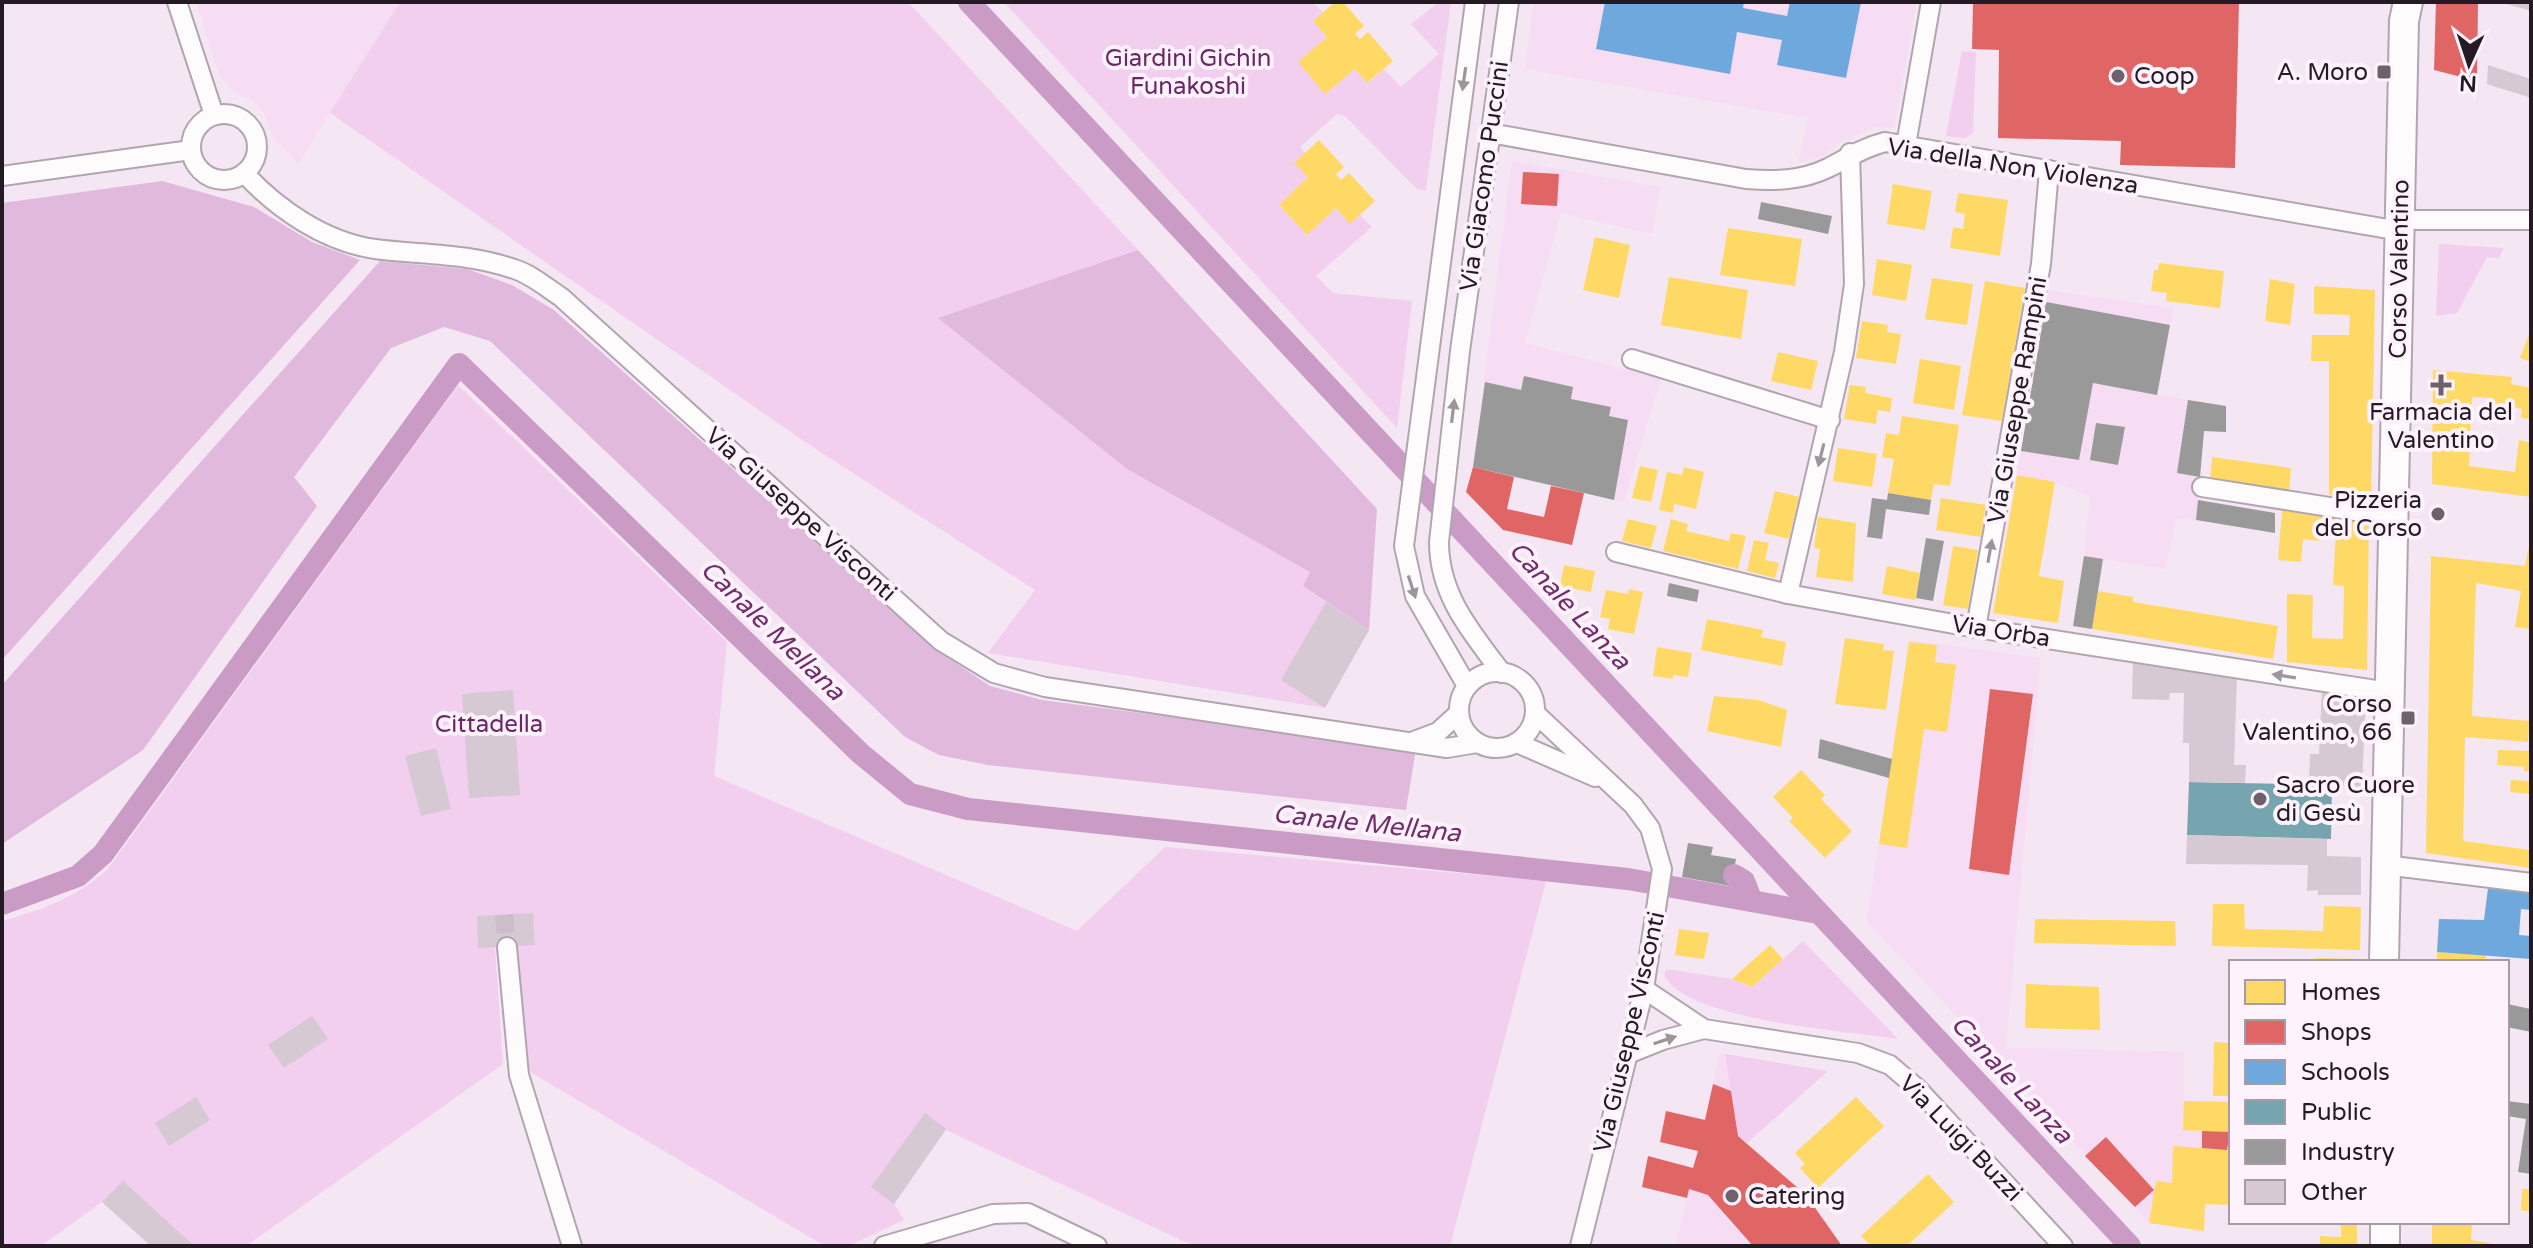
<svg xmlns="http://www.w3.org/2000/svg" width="2533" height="1248" font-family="'Varela Round',sans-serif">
<rect width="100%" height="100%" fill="#f5e6f3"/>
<g fill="#f6ddf3">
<path d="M196,2H400L298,164L274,138L263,110L253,101L231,91L219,74Z"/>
<path d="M1534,2H1917L1894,128L1876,127L1839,143L1823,156L1798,163L1808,118L1525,69Z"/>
<path d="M1512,161L1660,187L1652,234L1561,213L1525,343L1661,379L1624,502L1473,467Z"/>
<path d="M2048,290L2173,308L2158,395L2226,406V432L2204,431L2196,520L2176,519L2165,569L2084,556L2090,496L2055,482L2017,475Z"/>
<path d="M1909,640L2041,658L2006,1047L2184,1052V1100L2231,1102V1205L2205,1204L2204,1231L2149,1223L1867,921Z"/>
<path d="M1720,1053L1725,1054L1738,1136L1806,1195L1842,1246H1676Z"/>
</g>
<g fill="#f2cfee">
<path d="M400,2H908L1138,250L940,318L1127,469L1311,572L1304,587L1369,630L1325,708L988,653L1035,590L814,448L330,113Z"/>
<path d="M1004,2H1313L1323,13L1313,21L1327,37L1298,62L1325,94L1355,69L1368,83L1384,69L1401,87L1439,54L1411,24L1439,2H1451L1426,190L1417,189L1345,116L1337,114L1300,147L1305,153L1295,163L1308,177L1279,205L1307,235L1336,208L1350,223L1360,215L1372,227L1316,276L1333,293L1412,301L1397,428Z"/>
<path d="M1962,51L1976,52L1973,133L1965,138L1946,136Z"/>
<path d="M2439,244L2504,248L2499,258L2487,257L2457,313L2436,316Z"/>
<path d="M458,385L727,642L714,776L1077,931L1165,847L1546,881L1450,1246H1194L946,1130L894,1204L904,1220L850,1245L825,1246L530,1072L515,946L495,948L503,1064L246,1246H151L102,1202L41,1246H2V921C42,910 75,898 107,870Z"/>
<path d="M1803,941L1898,1039C1847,1031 1687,1021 1664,975L1666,969L1732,979L1752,987Z"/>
<path d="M1725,1054L1828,1071L1747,1143L1738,1136Z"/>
</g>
<g fill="#e1b9dc">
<path d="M162,181L254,207L312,242L360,260L2,660V203Z"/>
<path d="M1138,250L1377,509L1369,630L1303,586L1310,572L1127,469L938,318Z"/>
<path d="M380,261L467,269L512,285L554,310L935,649L990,686L1042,700L1416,749L1406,810L988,765L939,755L905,737L490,341L444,327L391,348L294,477L317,506L143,750L2,844V685Z"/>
</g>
<g fill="#ffd966">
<path d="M1335,2H1343L1364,26L1355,34L1360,39L1368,32L1393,61L1367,83L1355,69L1325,94L1298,62L1327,37L1313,21Z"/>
<path d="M1319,140L1344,167L1336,174L1341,180L1349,173L1375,201L1350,224L1336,208L1307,235L1279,205L1308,177L1294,163Z"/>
<path d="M1893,184L1932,191L1925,230L1887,224Z"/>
<path d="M1958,193L2008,200L2000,256L1950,248L1953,227L1963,229L1965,214L1955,212Z"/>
<path d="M1728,228L1802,239L1795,286L1720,275Z"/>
<path d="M1595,237L1630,245L1619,298L1583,290Z"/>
<path d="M1877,259L1912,265L1906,301L1872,295Z"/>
<path d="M2159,263L2224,271L2220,308L2166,301L2167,293L2151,291L2154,270H2158Z"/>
<path d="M1669,277L1748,290L1741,339L1661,325Z"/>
<path d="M1932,278L1973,284L1967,325L1925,319Z"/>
<path d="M2270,279L2295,284L2290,325L2265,321Z"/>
<path d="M1985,281L2025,288L2002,421L1962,415Z"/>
<path d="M2314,286L2375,290L2371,502L2329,495V361H2311L2312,335H2349L2350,315L2314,314Z"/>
<path d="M1862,321L1888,325L1887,332L1901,334L1896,364L1856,358Z"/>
<path d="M2531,329V362L2520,358Z"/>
<path d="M1778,352L1818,361L1811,390L1771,381Z"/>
<path d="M1920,359L1961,366L1954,410L1913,403Z"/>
<path d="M2433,370L2512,377L2511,384L2531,388V419L2521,418L2522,409L2491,404L2493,398L2472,397L2469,466L2515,472L2519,440L2531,443V497L2432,484Z"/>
<path d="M1850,385L1866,387L1865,393L1892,398L1890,412L1878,410L1876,424L1844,419Z"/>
<path d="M1902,416L1959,425L1950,486L1934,484L1931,500L1888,493L1894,459L1882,457L1886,433L1899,435Z"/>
<path d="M1838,448L1877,454L1872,487L1833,481Z"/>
<path d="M2212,457L2291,468L2289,491L2210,481Z"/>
<path d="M1640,466L1658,470L1651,502L1632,498Z"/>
<path d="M1684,467L1704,472L1696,509L1674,504L1673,513L1659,510L1667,472L1682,475Z"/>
<path d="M2017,475L2055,482L2039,576L2064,581L2058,623L1993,613Z"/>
<path d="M1775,491L1799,497L1789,539L1764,533Z"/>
<path d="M1941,498L1986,505L1981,537L1936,530Z"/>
<path d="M2282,511L2369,520L2367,670L2287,662V594L2313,595L2312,638L2343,639L2344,586L2333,585L2336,532L2321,531L2320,541L2303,539L2301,562L2278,560Z"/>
<path d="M1818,517L1856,523L1853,582L1816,577L1820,549L1814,548Z"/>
<path d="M1628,519L1657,526L1651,548L1622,541Z"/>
<path d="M1671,519L1688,524L1686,531L1729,541L1731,533L1746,536L1738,569L1663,551Z"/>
<path d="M1754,540L1769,543L1765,560L1779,563L1775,578L1747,571Z"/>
<path d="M2530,541L2531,629L2515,627L2521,591L2476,583L2472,716L2529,721L2528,742L2465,737L2463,841L2531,850V868L2426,853L2431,556L2525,566Z"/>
<path d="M1953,546L1978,550L1968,609L1943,605Z"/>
<path d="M1564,565L1595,571L1591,592L1560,586Z"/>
<path d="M1887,566L1920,573L1915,600L1882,594Z"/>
<path d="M1629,589L1643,592L1634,634L1608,629L1610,619L1600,617L1606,590L1628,594Z"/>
<path d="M2098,591L2133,597V602L2278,626L2273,659L2092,629Z"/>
<path d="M1707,619L1763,630L1761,637L1786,642L1782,666L1701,650Z"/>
<path d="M1845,638L1884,644L1883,650L1894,651L1886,710L1835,704Z"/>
<path d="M1909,642L1937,645L1935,662L1956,665L1947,732L1924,729L1907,848L1879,844Z"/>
<path d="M1657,647L1692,653L1688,677L1673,675V679L1653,676Z"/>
<path d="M1714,696L1758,700L1787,710L1781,747L1707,731Z"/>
<path d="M2498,750L2531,751V771H2524V767L2497,765Z"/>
<path d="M1801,770L1825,795L1821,799L1852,831L1825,858L1789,821L1793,818L1773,797Z"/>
<path d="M2511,780L2531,781V794L2510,792Z"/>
<path d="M2213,904H2244L2245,929L2323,931L2324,906L2361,907L2360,950L2212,946Z"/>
<path d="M2035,919L2175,921L2176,946L2034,943Z"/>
<path d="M1679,929L1709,933L1704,959L1675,955Z"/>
<path d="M1770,945L1783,959L1752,987L1732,979Z"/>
<path d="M2437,952L2486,955V962H2437Z"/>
<path d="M2315,958L2361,959V962H2314Z"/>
<path d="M2026,984L2099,987L2100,1030L2025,1028Z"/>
<path d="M2214,1042L2231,1043V1096H2213Z"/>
<path d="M1856,1097L1884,1126L1818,1188L1800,1168L1805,1164L1795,1153Z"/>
<path d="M2184,1101L2231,1102V1132L2183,1130Z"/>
<path d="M2173,1146L2231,1150V1205L2205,1204L2204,1231L2149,1223L2156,1181L2172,1183Z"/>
<path d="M1928,1174L1954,1202L1907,1246H1871L1861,1236Z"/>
<path d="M2522,1189H2531V1212L2521,1210Z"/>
<path d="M2341,1222H2357V1246H2320V1236L2341,1237Z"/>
<path d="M2432,1222H2472L2471,1240L2506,1246H2432Z"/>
</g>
<g fill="#e06666">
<path d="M1973,2H2239L2235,168L2120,165L2121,141L1998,138L1999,50L1972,49Z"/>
<path d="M2436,2H2478L2477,81L2434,70Z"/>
<path d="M1523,172L1559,174L1557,206L1521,204Z"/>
<path d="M1473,467L1514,477L1507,509L1544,517L1551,486L1584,493L1572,545L1503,530L1466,492Z"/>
<path d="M1990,689L2033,694L2009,875L1969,869Z"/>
<path d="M1713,1084L1731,1091L1738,1136L1806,1195L1842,1246H1753L1708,1195L1689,1189L1687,1198L1642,1187L1648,1156L1693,1168L1698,1151L1660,1142L1666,1111L1705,1120Z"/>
<path d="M2202,1131L2230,1132L2227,1150L2202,1148Z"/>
<path d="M2106,1137L2154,1190L2135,1207L2085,1156Z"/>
</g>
<g fill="#6fa8dc">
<path d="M1605,2H1744L1743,8L1787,16L1790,2H1861L1846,78L1777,65L1782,40L1737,32L1730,74L1596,49Z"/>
<path d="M2488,888L2531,893V910L2521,909L2519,935L2531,936V959L2437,952L2439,919L2484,920Z"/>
</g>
<path fill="#76a5af" d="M2189,782L2332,785L2331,839L2187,835Z"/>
<g fill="#999">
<path d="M1761,202L1832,216L1828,234L1758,219Z"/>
<path d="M2046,302L2170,325L2157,395L2093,383L2079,460L2021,451Z"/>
<path d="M1524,376L1573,387L1571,399L1611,407L1609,416L1628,420L1614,500L1473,467L1485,382L1521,390Z"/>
<path d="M2188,400L2226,406V432L2204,431L2200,477L2177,473Z"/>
<path d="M2096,423L2125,427L2118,465L2090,460Z"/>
<path d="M1888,493L1931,500L1929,515L1886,509L1882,539L1867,537L1872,498L1887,500Z"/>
<path d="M2198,500L2275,513V533L2196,520Z"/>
<path d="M1926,538L1944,541L1933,601L1916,598Z"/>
<path d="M2084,556L2103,559L2092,629L2073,626Z"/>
<path d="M1669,583L1699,590L1697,602L1667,596Z"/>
<path d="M1820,739L1892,759L1889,778L1818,758Z"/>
<path d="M1688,843L1713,847L1711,855L1736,859L1731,886L1682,877Z"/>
<path d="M2507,1004L2531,1009V1032L2507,1027Z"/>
<path d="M2507,1101L2531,1104V1174L2518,1172L2526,1119L2507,1116Z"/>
</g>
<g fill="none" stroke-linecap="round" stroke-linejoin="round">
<g stroke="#ca9cc5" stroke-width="22">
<path d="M969,2L2130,1246"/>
<path d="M1734,875L1744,881L1752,901"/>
<path d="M2,904L78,876L103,854L459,364L861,754L910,794L968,809L1628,879L1818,913"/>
</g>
</g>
<g fill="#d6c9d4">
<path d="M2531,2V11L2503,3L2504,2Z"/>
<path d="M2488,65L2531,79V98L2487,84Z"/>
<path d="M1326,602L1369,630L1325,708L1281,680Z"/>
<path d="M2133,658L2237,675L2234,765H2246L2245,783L2189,782V743H2183L2184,693H2170L2169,700L2132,699Z"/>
<path d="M2322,687L2366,692L2362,788L2309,785L2310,754H2319Z"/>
<path d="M513,690L520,795L469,798L462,694Z"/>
<path d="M436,748L451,809L421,816L405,756Z"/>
<path d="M2187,835L2327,839V856L2361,857V895H2318V890L2307,891L2308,865L2186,864Z"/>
<path d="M533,913L535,945L478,948L477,916Z"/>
<path d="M312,1016L328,1039L284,1068L268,1045Z"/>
<path d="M196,1097L210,1120L169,1146L155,1123Z"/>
<path d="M925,1113L946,1129L894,1204L871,1187Z"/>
<path d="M123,1181L192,1244L151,1246L102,1202Z"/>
</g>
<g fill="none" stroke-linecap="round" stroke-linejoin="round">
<path stroke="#cbbdc9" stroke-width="18" stroke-dasharray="18 9" stroke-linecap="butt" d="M504,915L507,947"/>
<g stroke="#b1a6b0" stroke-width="22">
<g id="street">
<path d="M177,2L214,115"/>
<circle cx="224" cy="147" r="33"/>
<path d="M1490,133L1746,179C1775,181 1801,181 1828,168C1848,158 1862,148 1885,142L2400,231"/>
<path d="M1906,145L1931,2"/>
<path d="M244,173C277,209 325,242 375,249C422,255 468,253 514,269C531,274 547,288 561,297L941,641L994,673L1045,687L1447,748L1477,743"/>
<path d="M2,176L191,150"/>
<path d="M2401,220H2531"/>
<path d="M1632,359L1830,420"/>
<path d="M2202,487L2393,517"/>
<path d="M1616,552L1788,594L1976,628L2389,692"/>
<path d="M1788,594L1844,352L1854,284L1850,153"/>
<path d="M1976,628L2041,264L2049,170"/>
<circle cx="1497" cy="710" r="38"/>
<path d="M1502,673C1471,632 1439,595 1439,542L1460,351L1509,2"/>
<path d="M1467,686L1415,596L1404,546L1475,2"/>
<path d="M1535,713L1633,805L1650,828L1662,869L1644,989L1580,1246"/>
<path d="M1414,741L1438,732L1459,713"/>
<path d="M1517,743L1595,777"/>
<path d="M2385,865L2531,883"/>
<path d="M507,947L519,1075L572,1246"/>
<path d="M1644,989L1704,1029L1858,1053L1890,1065L1918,1089L2063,1246"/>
<path d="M1628,1054L1663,1040L1704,1029"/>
<path d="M884,1246L993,1214L1028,1213L1097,1246"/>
</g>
</g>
<g stroke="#b1a6b0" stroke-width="32">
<g id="primary">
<path d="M2384,962L2404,21L2408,2"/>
<path d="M2385,1222V1246"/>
</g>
</g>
<use href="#street" stroke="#fefbfd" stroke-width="18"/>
<use href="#primary" stroke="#fefbfd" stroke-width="28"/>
</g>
<defs><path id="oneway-solid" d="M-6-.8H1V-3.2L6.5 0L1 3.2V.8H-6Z" transform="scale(2)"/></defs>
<g fill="#9c969b">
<use href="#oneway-solid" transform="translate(1464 79) rotate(98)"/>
<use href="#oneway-solid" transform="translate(1453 411) rotate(-83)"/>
<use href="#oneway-solid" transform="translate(1821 455) rotate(104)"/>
<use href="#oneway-solid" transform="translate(1990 551) rotate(-80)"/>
<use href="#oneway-solid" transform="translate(1412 587) rotate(72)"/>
<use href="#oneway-solid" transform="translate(2284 676) rotate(-171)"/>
<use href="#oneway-solid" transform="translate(1665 1040) rotate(-18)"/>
</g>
<g fill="#6d616c" stroke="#fef3fd" stroke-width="3">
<rect x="2376" y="64" width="16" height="16" rx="4"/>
<circle cx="2118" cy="76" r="8"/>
<path d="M2437 373h8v8h8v8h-8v8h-8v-8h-8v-8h8z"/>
<circle cx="2438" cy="514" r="8"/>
<rect x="2400" y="710" width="16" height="16" rx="4"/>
<circle cx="2260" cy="799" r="8"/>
<circle cx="1732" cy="1196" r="8"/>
</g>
<g text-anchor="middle" stroke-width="8" stroke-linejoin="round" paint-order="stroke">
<g font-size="24" fill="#6b2666" stroke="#fef3fd">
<text x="1188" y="66">Giardini Gichin<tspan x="1188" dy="28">Funakoshi</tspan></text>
<text x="489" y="732">Cittadella</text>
</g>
<g font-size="24" fill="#241a23" stroke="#fef3fd" text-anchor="end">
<text x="2368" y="80">A. Moro</text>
<text x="2134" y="84" text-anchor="start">Coop</text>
<text x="2441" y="420" text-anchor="middle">Farmacia del<tspan x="2441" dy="28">Valentino</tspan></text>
<text x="2422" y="508">Pizzeria<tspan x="2422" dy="28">del Corso</tspan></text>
<text x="2392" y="712">Corso<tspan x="2392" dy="28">Valentino, 66</tspan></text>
<text x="2276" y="793" text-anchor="start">Sacro Cuore<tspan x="2276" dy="28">di Gesù</tspan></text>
<text x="1748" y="1204" text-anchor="start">Catering</text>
</g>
<g font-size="24" fill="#241a23" stroke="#fef3fd">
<text transform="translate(2013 166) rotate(9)" y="8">Via della Non Violenza</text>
<text transform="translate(1484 176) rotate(-82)" y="8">Via Giacomo Puccini</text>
<text transform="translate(2399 269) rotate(-89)" y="8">Corso Valentino</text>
<text transform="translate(2017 400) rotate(-80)" y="8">Via Giuseppe Rampini</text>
<text transform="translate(801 514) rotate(42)" y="8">Via Giuseppe Visconti</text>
<text transform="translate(2001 631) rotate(9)" y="8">Via Orba</text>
<text transform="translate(1629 1032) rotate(-77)" y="8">Via Giuseppe Visconti</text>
<text transform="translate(1961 1138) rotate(46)" y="8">Via Luigi Buzzi</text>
</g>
<g font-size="26" font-style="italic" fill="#742e6e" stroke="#fef3fd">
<text transform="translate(1570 605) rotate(47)" y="9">Canale Lanza</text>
<text transform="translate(773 630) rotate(44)" y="9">Canale Mellana</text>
<text transform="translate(1367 823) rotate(6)" y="9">Canale Mellana</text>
<text transform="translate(2012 1079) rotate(47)" y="9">Canale Lanza</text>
</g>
</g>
<rect width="2533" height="1248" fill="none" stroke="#241a23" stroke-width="8"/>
<rect x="2229" y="960" width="280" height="264" fill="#fef3fd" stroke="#a79ca6" stroke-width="2"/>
<rect x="2245" y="980" width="40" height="24" fill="#ffd966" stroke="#a79ca6" stroke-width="2"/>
<text x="2301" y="1000" font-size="24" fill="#241a23">Homes</text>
<rect x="2245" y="1020" width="40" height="24" fill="#e06666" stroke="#a79ca6" stroke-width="2"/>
<text x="2301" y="1040" font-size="24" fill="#241a23">Shops</text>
<rect x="2245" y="1060" width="40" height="24" fill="#6fa8dc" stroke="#a79ca6" stroke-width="2"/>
<text x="2301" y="1080" font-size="24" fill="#241a23">Schools</text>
<rect x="2245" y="1100" width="40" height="24" fill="#76a5af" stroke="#a79ca6" stroke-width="2"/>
<text x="2301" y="1120" font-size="24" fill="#241a23">Public</text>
<rect x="2245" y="1140" width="40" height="24" fill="#999999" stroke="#a79ca6" stroke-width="2"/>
<text x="2301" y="1160" font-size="24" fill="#241a23">Industry</text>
<rect x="2245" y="1180" width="40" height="24" fill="#d6c9d4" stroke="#a79ca6" stroke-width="2"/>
<text x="2301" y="1200" font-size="24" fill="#241a23">Other</text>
<g transform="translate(2469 64) rotate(183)" stroke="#fef3fd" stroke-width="6" paint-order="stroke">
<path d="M0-6L14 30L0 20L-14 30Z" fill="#241a23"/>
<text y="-12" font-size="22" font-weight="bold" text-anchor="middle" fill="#241a23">N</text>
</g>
</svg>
